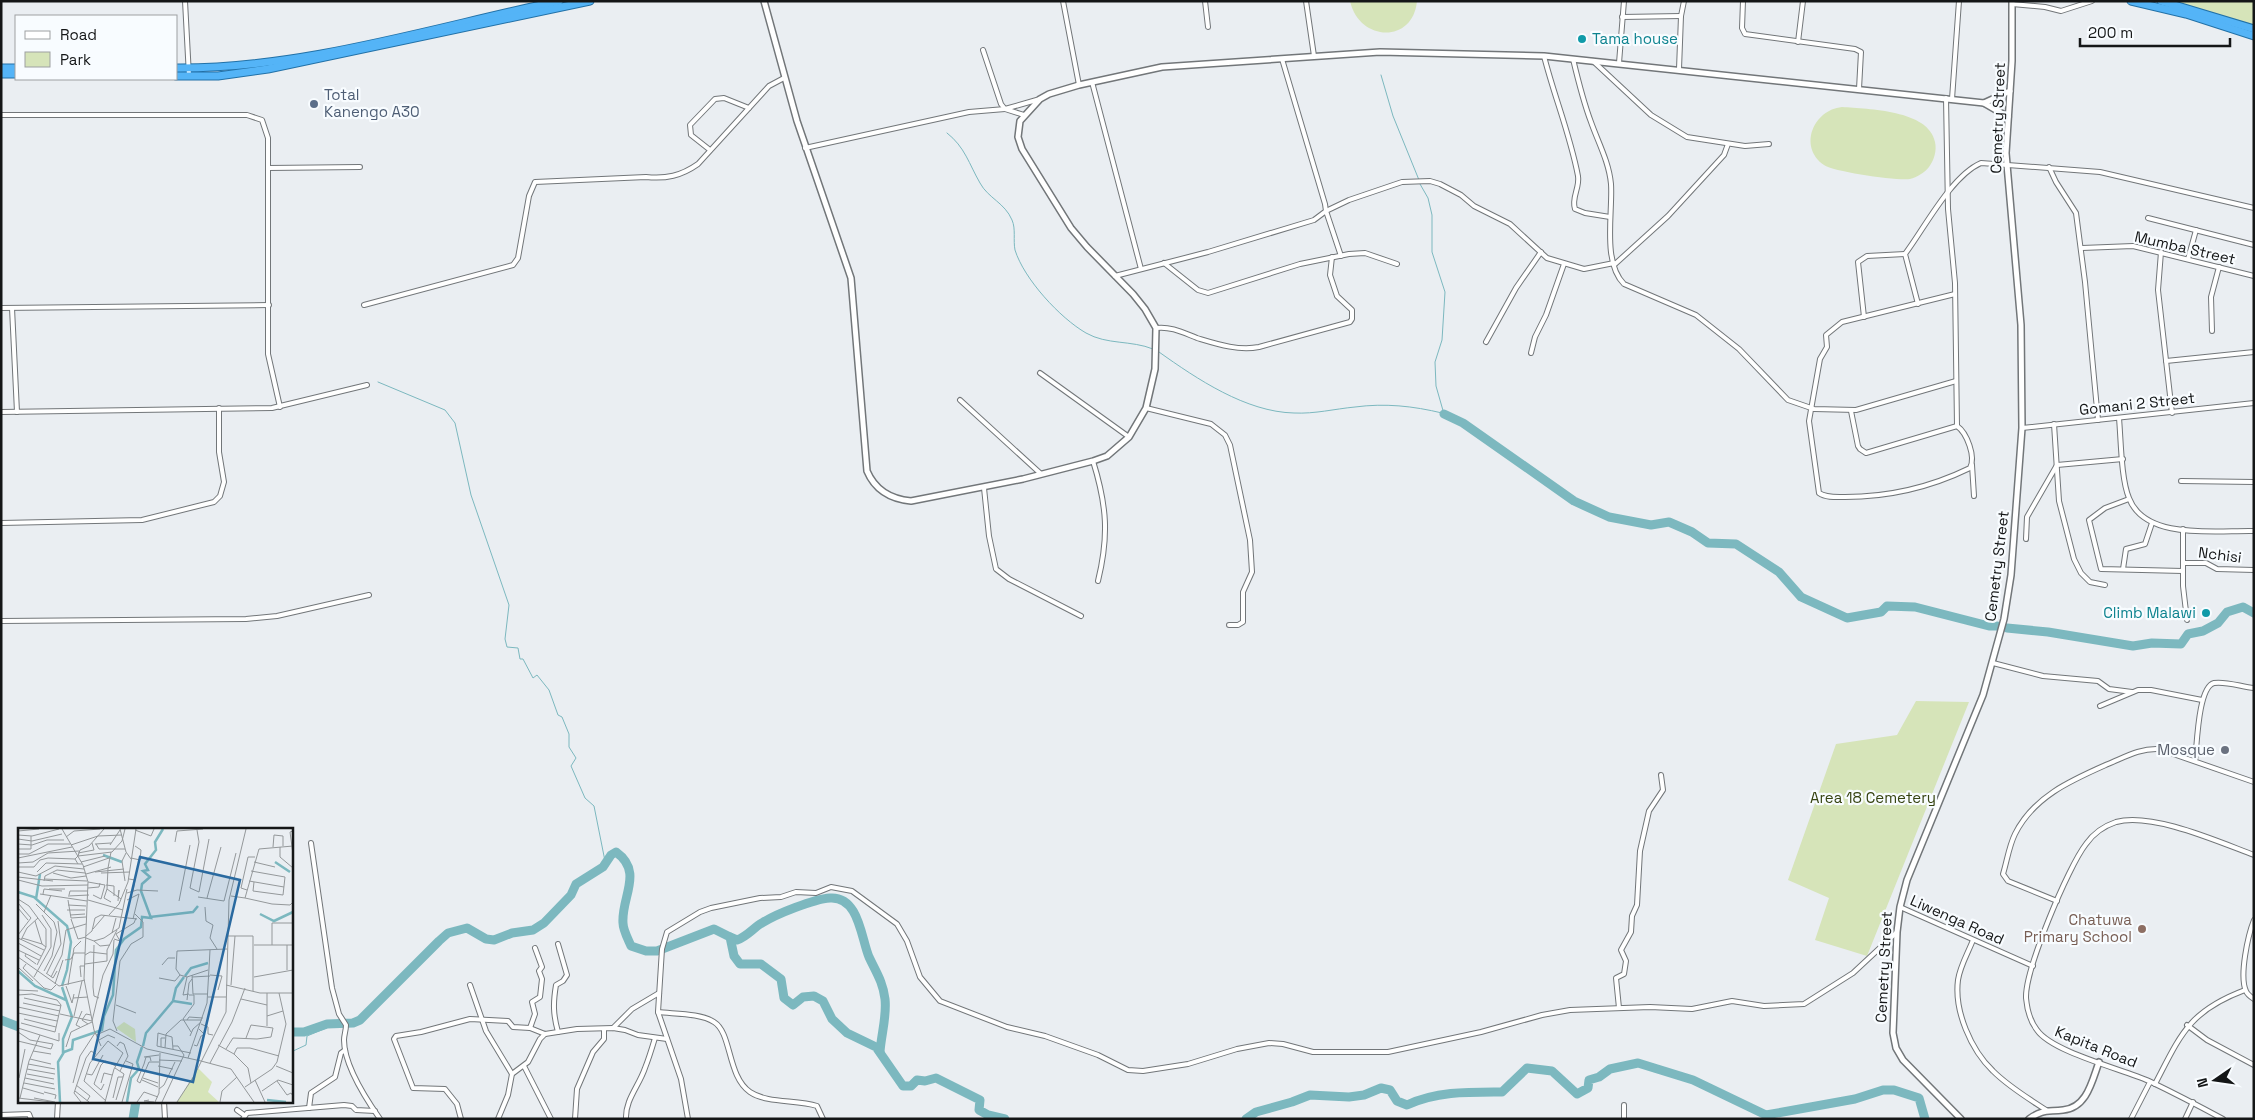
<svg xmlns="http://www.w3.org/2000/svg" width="2255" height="1120" font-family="'Space Grotesk',sans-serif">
<rect width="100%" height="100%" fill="#eaeef2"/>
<g fill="#d6e4b9">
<path d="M1350,1H1417C1413,44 1359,42 1350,1Z"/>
<path d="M2168,1H2254V27Z"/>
<path d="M1842,107C1868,109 1929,110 1935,142C1937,151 1934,160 1929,167C1924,173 1917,177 1910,179C1898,181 1834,172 1824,165C1798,147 1813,110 1842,107Z"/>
<path d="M1916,701L1969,702L1867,956L1815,940L1829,898L1788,880L1836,744L1897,735Z"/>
</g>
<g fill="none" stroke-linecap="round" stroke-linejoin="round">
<g stroke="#7cb8bf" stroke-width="1">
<path d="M1381,75L1393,116L1419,180"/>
<path d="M947,133C965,147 969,164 980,183C988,198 1005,203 1012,220C1016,229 1013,240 1015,250C1024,279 1060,318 1086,333C1107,345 1131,340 1153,349"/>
<path d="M1420,184L1428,198L1432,215V252L1445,292L1442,340L1435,362L1436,386L1444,414"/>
<path d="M1159,352C1197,379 1246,412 1294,413C1315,414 1334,409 1355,407C1385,403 1413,406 1442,413"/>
<path d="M378,382L445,410L455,423L471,495L509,605L505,639L507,647L518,648L520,659H523L533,678L537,675L549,690L558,715L562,717L569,734V747L576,758L571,766L585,798L594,806L605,861"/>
<path d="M291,1052L306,1045L307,1036L336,1024"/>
</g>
<g stroke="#7cb8bf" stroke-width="9">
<path d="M1444,414L1463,423L1574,501L1609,517L1651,525L1669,522L1692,532L1708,543L1736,544L1779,572L1801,597L1847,618L1881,612L1887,606L1915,607L1989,626H1997"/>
<path d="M2007,628L2048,632L2133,646L2152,643L2181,644L2188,634L2203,631L2218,623L2227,612L2243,607L2254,613"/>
<path d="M730,937L737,940C748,936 753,928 762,923C776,914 814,899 830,898C859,896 861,938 869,957C876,972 883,982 885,999C887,1017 881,1035 880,1052"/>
<path d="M1,1020L19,1027"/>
<path d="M291,1032H304L327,1024L353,1023L360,1020L439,941L448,933L467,928L486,939L494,940L512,933L533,930L544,923L571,895L576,884L603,867L611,855L616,852C644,872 621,897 623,923C623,930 628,939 631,946L646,951H657L714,929L730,937L734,956L740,964H761L781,979L784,998L793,1005L803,997L814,996L823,1001L832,1019L847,1033L876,1047L903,1086H911L917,1080L925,1081L936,1078L980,1100L979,1110L988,1115L1005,1119"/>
<path d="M133,1119L136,1101"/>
<path d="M1246,1119L1256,1112L1292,1102L1310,1095L1349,1097L1364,1095L1381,1088L1390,1090L1397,1101L1407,1105C1437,1091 1470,1092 1502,1092L1527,1068L1552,1071L1577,1094L1588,1088L1589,1080L1599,1077L1610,1069L1638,1063L1693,1080L1766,1115L1855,1099L1883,1090H1894L1919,1098L1925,1119"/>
</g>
<g stroke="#727679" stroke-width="6">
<g id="minor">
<path d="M185,1L189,76"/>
<path d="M1063,1L1079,85"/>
<path d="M1205,1L1208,27"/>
<path d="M1306,1L1314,56"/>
<path d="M1743,1L1742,28L1745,34L1855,49L1861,52L1859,89"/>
<path d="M2012,4L2045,7L2061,11L2092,1"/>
<path d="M1622,17L1681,16"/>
<path d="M1798,42L1803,1"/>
<path d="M983,50L1001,104L1005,109L1024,115"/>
<path d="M1544,56C1554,96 1570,134 1578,176C1580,188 1571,198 1575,209L1585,213L1610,217"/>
<path d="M1573,59C1578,80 1583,101 1591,122C1598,142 1609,162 1611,184C1613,212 1602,262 1624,284L1696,315L1739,349L1788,400L1814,409L1856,410L1956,381"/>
<path d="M1593,61L1651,115L1687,137L1745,146L1769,144"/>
<path d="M1619,63L1624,1"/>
<path d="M1679,69L1681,16L1684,1"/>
<path d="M1092,82L1141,269"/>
<path d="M1952,99L1959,1"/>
<path d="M1,115H247L262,120L268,138V354L280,407"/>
<path d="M805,148L969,112L1005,109L1040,99"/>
<path d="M710,150L691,135L690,125L715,99L724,98L749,108"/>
<path d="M2049,167L2056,182L2076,213L2085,282L2098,420"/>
<path d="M268,168L360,167"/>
<path d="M2148,218L2254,245"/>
<path d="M2082,248L2133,246L2254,276"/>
<path d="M2161,252L2158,290L2172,413"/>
<path d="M1341,256L1326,211L1349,200L1402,182L1430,181L1440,184L1461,195L1474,206L1510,224L1547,258L1584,269L1614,263"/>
<path d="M2188,259L2196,230"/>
<path d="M1164,263L1198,290L1208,293L1300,264L1349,254L1365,253L1397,264"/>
<path d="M1614,265L1668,216L1724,155L1728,144"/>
<path d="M1115,276L1208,252L1314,220L1326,211L1325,204L1282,59"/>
<path d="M1955,294L1842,322L1826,335L1827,347L1820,359L1809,421L1819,493C1826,498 1837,497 1845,497C1890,497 1929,488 1970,468C1976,457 1967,433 1957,426"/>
<path d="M1918,304L1905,254C1924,229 1951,176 1981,163L2100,172L2254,208"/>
<path d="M364,305L513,265L518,258L529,196L535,182L646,177C666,179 681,176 698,164L769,86L784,78"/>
<path d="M1,308L269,305"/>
<path d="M12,308L17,412"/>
<path d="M1864,317L1858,262L1867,256L1905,254"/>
<path d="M1156,328C1171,326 1184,333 1197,338C1217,344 1238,351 1259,347L1350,322L1352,319V310L1337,296L1330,275L1332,257"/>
<path d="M2212,331L2211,297L2219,267"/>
<path d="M1486,342L1516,288L1541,252"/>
<path d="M1531,353L1535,337L1546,315L1564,264"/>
<path d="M2166,361L2254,352"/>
<path d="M1040,373L1129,437"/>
<path d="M960,400L1041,474"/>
<path d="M1146,408L1211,424L1225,435L1230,445L1250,540L1252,572L1243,592V622L1238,625H1229"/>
<path d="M1851,411L1858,446L1860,449L1866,453L1957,426L1955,283L1948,209L1946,98"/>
<path d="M1,412L272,408L367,385"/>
<path d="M2119,418C2121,440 2121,479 2129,498C2145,541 2217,530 2254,531"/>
<path d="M2054,424L2059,501L2074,559L2081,573L2090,582L2105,585"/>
<path d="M2022,428L2254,403"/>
<path d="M1093,461C1107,506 1109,536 1098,581"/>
<path d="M1972,465L1974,496"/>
<path d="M2181,481L2254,482"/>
<path d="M984,488L989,536L996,569L1009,579L1081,616"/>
<path d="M2129,499L2105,508L2089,520L2101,569L2183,571"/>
<path d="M1,523L142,520L214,502L220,496L224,482L219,452V408"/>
<path d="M2183,529V586L2187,620"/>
<path d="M2026,539L2027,517L2057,465L2123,459"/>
<path d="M2183,563H2206L2217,569L2254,570"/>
<path d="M2123,569L2126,549L2145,544L2152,523"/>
<path d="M1,621L246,619L277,616L369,595"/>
<path d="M1993,663L2043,676L2098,681L2109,689L2132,692"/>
<path d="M2100,706L2138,690H2151L2202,700"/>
<path d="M2195,761C2197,746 2198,687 2214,683C2226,681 2242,687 2254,688"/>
<path d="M311,843L332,988L339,1014L346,1025C346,1031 344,1035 344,1040C344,1065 366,1099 380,1119"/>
<path d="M2057,901L2008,881L2003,874C2007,861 2009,846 2015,834C2034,796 2072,780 2108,764C2125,757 2140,748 2159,749L2254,782"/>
<path d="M1900,907L2033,966"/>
<path d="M2254,920C2248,935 2239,976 2246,991C2247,994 2251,997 2254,999"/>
<path d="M1973,940C1968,953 1960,966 1958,980C1954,1011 1971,1050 1993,1071C2009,1087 2028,1098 2046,1110"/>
<path d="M470,985L486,1031L512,1074"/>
<path d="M1619,1008L1616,978L1624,974L1626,961L1621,950L1631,932L1632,916L1637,905L1640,851L1649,811L1663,790L1661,775"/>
<path d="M658,1012C674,1014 701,1013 714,1022C732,1033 727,1076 750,1092C768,1104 797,1099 817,1106L823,1119"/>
<path d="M2187,1025L2207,1040L2254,1065"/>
<path d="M530,1028L535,1014L532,1002L540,997L542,979L539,971L542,967L535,948"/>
<path d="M613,1028L632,1009L659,993"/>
<path d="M558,1032C553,1014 553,1003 556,985L563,981L567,975L558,944"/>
<path d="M524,1066L551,1119"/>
<path d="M2155,1084C2181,1034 2189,1011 2245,990"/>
<path d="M164,1101L165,1119"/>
<path d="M309,1108L311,1093L335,1077L341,1053L345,1050"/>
<path d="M237,1110L244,1115"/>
<path d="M1,1115L29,1114L31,1119"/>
<path d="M57,1119L58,1101"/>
<path d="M243,1119L247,1113L344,1105L352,1106L356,1110L375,1111"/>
<path d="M461,1119L457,1104L445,1089L413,1088L394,1039L396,1036L421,1032L470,1019L508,1021L513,1027L530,1028L545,1034L577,1029L613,1028L625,1030L638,1035L667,1039"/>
<path d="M498,1119L508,1095L512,1074L528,1062L540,1039L545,1034"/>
<path d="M575,1119L577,1089L593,1052L604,1039V1029"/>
<path d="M626,1119C625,1100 639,1086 645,1068C649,1058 652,1048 655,1038"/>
<path d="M688,1119L681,1079L658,1012L662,949L667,932L700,912L711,908L760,898L781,897L796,892L816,893L831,887L852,891L897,924L907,941L920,977L940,1001L1007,1027L1045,1036L1098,1055L1128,1070L1143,1071L1188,1064L1237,1049L1269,1043L1283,1044L1313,1052H1388L1481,1032L1542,1015L1570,1010L1650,1007L1692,1009L1732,1001L1764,1006L1804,1004L1853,973L1897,932"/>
<path d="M1624,1119V1105"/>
<path d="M2131,1119L2150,1082"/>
<path d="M2185,1119L2193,1102"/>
<path d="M2223,1119C2199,1106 2174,1093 2149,1081C2122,1069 2052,1052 2037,1030C2030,1021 2027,1009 2026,998C2025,970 2068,867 2086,844C2093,834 2104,826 2116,822C2152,812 2219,842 2254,855"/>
</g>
</g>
<g stroke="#727679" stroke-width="8">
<g id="tertiary">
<path d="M764,1L797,121L851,278L867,471C875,490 890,499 911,501L1023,479L1093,461L1107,456L1129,437L1146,408L1155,369L1156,328L1145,309L1133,294L1087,247L1071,228L1022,149L1018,137L1020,121L1040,99L1049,94L1079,85L1162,67L1380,52L1544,56L1984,103L2008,117"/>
<path d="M1984,103L2010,91"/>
<path d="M1961,1119L1903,1060L1896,1048L1893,1033L1897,932L1900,907L1907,880L1983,695L2004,619L2011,575L2022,428L2021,325L2006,153L2012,61V1"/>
<path d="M2029,1119C2043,1109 2047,1112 2063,1110C2087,1108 2092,1081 2099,1062"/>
</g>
</g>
<g stroke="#2271a7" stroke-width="9">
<g id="trunk">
<path d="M2131,1L2186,14L2254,36"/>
<path d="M2161,1L2254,29"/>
<path d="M1,68H16"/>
<path d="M176,68C303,69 435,27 559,1"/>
<path d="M1,74H16"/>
<path d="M176,76H218L268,69L590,1"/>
</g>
</g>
<use href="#minor" stroke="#fff" stroke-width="4"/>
<use href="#tertiary" stroke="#fff" stroke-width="5"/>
<use href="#trunk" stroke="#54b4f7" stroke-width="7"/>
</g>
<g fill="#0f9aa8" stroke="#f8fcff" stroke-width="2">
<circle cx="1582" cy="39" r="5"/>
<circle cx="2206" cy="613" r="5"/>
</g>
<circle fill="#5c6f8a" stroke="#f8fcff" stroke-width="2" cx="314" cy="104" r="5"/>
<circle fill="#6b7280" stroke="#f8fcff" stroke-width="2" cx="2225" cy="750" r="5"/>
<circle fill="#8d6e63" stroke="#f8fcff" stroke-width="2" cx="2142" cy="929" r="5"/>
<g text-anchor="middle" stroke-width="4.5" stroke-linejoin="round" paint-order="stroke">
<g font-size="15" fill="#0d838f" stroke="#f8fcff" text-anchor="start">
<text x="1592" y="44">Tama house</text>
<text x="2196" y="618" text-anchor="end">Climb Malawi</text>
</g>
<g font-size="15" fill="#4e5e75" stroke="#f8fcff" text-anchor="start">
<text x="324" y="100">Total<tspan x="324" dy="17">Kanengo A30</tspan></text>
</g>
<g font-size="15" fill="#141617" stroke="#f8fcff">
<text transform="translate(1998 118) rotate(-88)" y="5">Cemetry Street</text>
<text transform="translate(2185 248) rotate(13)" y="5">Mumba Street</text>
<text transform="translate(2137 404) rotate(-6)" y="5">Gomani 2 Street</text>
<text transform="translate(2220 555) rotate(7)" y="5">Nchisi</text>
<text transform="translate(1997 566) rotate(-83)" y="5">Cemetry Street</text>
<text transform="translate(1957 920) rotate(24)" y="5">Liwenga Road</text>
<text transform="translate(1884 967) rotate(-87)" y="5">Cemetry Street</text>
<text transform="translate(2096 1047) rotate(22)" y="5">Kapita Road</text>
</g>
<g font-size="15" fill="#5b616d" stroke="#f8fcff" text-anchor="end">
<text x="2215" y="755">Mosque</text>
</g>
<g font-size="15" fill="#364310" stroke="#f8fcff">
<text x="1873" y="803">Area 18 Cemetery</text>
</g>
<g font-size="15" fill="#785e54" stroke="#f8fcff" text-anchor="end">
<text x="2132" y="925">Chatuwa<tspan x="2132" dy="17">Primary School</tspan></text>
</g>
</g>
<g transform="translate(18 828)">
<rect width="275" height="275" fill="#eaeef2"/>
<path d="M106,194L117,201L118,214L98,200ZM180,240L194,254L190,264L201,274H159Z" fill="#d6e4b9"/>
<path fill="none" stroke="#7cb8bf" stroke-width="2.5" d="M85,27L104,34M257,34L272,44M0,64L16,69L49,98L53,114L49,142M18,71L22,46M242,86L256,93L275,84M132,89L175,84L180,78M0,143L17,158L48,172M167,148L173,140L190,135M166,149L158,160L155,173L174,176M44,158L49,142M44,159L54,189L45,211V225M125,218L128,205L155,173M249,272L268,274M42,274L40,234L46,224L54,221L55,212L84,202L86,188L95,167L98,122L106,111L123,99L124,89L133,90L123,63L124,56L132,49L125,43L130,42L127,36L138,22L137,14L145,1M109,274L113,250L121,241L119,234L124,219"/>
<path fill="none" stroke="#94989a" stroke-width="1" d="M44,1L65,37L70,54L66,151L76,202L83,218M102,1L108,24L113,31M117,2L133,8L136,1M179,2L181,14L172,60L181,64M0,3L21,1M275,3L272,4L275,26M0,7L14,8L41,1M48,9L56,3L82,1M0,11L14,13L44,6M157,14L159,3L185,1M0,16L14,17L29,12H46M77,16L93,15M78,16L81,21H107M53,17L80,8L104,7M92,17L102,2M255,19L256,7L265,8V18M262,19V29L275,40M0,21H13V8M93,24L90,40L93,39M60,25L76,22L74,15M0,26H11L30,16H52M60,28L62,22L71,18L86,1M0,30L54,19M113,30L122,32L123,22L117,18M57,31L60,28L94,24L104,13L107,1M63,34L87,28M236,34L257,39M0,35L15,34L30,25L61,23M0,39H16L22,32L30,30L57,31L60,36M65,39L91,30M233,43L267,49L265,67L235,63L236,54M0,44L18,48L37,38L66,41M19,44L28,35L64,36M77,44L106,41M35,45L53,50L68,48M83,45L112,44M68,46L90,40L89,61L103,71M0,49L35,53M26,51L69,53M111,51L117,52L115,63M0,52L24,58L70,57M26,53L27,48L39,42L67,45M107,53L104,33L108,25M231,53L266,59M70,54L87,57M88,57L96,58V68M70,60L81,59L82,55M31,61H47M89,61L86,70L93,74M229,62L223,60L230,29H237M181,64L191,11M109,65L119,62L140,63M22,66L69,73M25,66L26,61L44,63M51,67L52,63H70M75,67L83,71L87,57M50,68L71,67M213,68L227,70L241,21L275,18M100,69L101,62L100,73M180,69L206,73L218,25M189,70L203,19M227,70L254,76L272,77L275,74M0,71L11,78L28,101V119L19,137M50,72L53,90L68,89M70,72L105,82M109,72L121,66L115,91M161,73L172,17M0,75L13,90L0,107M18,76L36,94L39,104L34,128L26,143M50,77L68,78M187,79L188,93L195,97L192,110L199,121M0,80L10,92M49,82H67M26,84L33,67M52,87L67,86M91,87L101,76L110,54L118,1M53,91L60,111L68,109M17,93L24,116L28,119M75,101L87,87M94,105L98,90M68,108L74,103L77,90L83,87L119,91M210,108H235V163M0,110L26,122M4,110L24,116M68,110L76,113L86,110L101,100L109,61M96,111L102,113L98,106L116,95L118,90M3,112L9,100L20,90M76,113L82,118L92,117M0,115L23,128M76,117L75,159L76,168L81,170M236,117H275M254,117V95H275M0,122L21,132M8,126L7,128L18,136M67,127L72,124L89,126M0,129L41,158L67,152M47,132L53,131L56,125H67M8,136L5,140L26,160L33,162L38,157M67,136L89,133V122L99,102M144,137L150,130H157M1,140L15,153M191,140L192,122M190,142L169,149L162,147L158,141L159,123L209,121M269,142V117M28,145L35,150L39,143M29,145L43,116L40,93M174,147L175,166H190M192,147L204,148L200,162M16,149L33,119V101L24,87M33,149L44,127L48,102L68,96M63,149L62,138H67M169,149L165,167L171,166M174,149L192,148M236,149L275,142M141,150L157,153L162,147M37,156L45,132M50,157L56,120L63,113M208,157L242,165H275M213,157L217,108M48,158L54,175L56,166M0,162L20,163M249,165V198M0,167L14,166L39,172L43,177L37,204L3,195M190,169H208M6,170L43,178M55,170L70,169M223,171L249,177M169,172L171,155L174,151M5,175L42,183M98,177L118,185M0,179L41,188M0,185L39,193M42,186L74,193M56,188L64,153M249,188L265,183M6,191L38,199M165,191L176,176V167H171M165,191L173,204M169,192L171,189L185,190M74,193L85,147L95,126L96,112M70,196L64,192L68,186L73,187M183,196L190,199V206L195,207M62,199L58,197L64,183M0,200L41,213V205M99,203L95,193L102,133L113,116L125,109V94L117,86M0,204L12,212L35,216L33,221L0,213M78,207L92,201L129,221L183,233M172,208L175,201L183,194M147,210H143V219L173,225M81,212L90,207L97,210M176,217L179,218L183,208L187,207L181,201M200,217L216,226L230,240L233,255M99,218L102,214L106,216L110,228L102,243M48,219L53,204L74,194M143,219L139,218L140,205L154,209L155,221M147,220L148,206L163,192H184M208,221L215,210L239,211L253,209L255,200L233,197L228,210M15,223L33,226M216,226L219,220H232L261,228M126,229L141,227M170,230L189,175L191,140M12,231L33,236M141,232L164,233M183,233L213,241L236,274M192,235L214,194L227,160M10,236L37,241M126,236L128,229H132L133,233M140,238L155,241M258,238L275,245M97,240L106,246L98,272M9,241L37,246M9,246L36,251M69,246L74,247L85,227M1,250L7,221M7,250L36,256M125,250L140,255M124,252L140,259M237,252L247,274M259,253L269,267L273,265L275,268M6,255L37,261M55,255L62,228L77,205M83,255L86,245L94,247M122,255L131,234H141M122,255L119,253L126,236M86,256L83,262L76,256L83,237L87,233L98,238M58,257L72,268L69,273M227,259L254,241L259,234L268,196L261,165M5,260L26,266M141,261L146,257L157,234M57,263L71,274M244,263L260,252L275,257M26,264L38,267L37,271M0,270L34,274M2,270L11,233L22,207M16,270L37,274M95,270L100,249H105M131,272L126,273L136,274M63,274L56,265L68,230L73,223L78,226M87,274L96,241L105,225L90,213L72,235L66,253L88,273M104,274L115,236L108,233M119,274L126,264L140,269M137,274L141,265L142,225M144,274L166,227L160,218H155M159,274L176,248L208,184L211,72L228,1M202,274L204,263L219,249"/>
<path fill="#2a6aa0" fill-opacity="0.15" stroke="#2a6aa0" stroke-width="2.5" d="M122,29L222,52L175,254L75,231Z"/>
<rect width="275" height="275" fill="none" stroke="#141617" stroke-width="2.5"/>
</g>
<rect width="2255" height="1120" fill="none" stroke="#141617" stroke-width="5"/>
<rect x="15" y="15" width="162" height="65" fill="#f8fcff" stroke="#9da0a2"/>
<rect x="25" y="31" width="25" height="8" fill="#ffffff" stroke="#9da0a2"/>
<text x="60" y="40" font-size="15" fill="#141617">Road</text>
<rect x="25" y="52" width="25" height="15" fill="#d6e4b9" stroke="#9da0a2"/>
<text x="60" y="65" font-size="15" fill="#141617">Park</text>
<g transform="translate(2215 1080) rotate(257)" stroke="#f8fcff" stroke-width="4" paint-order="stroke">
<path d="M0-4L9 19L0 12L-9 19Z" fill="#141617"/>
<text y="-8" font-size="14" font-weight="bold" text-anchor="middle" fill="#141617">N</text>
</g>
<path d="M2080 38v8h150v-8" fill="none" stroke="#141617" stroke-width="2.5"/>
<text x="2088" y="38" font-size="15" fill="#141617" stroke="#f8fcff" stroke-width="4" paint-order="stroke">200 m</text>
</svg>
